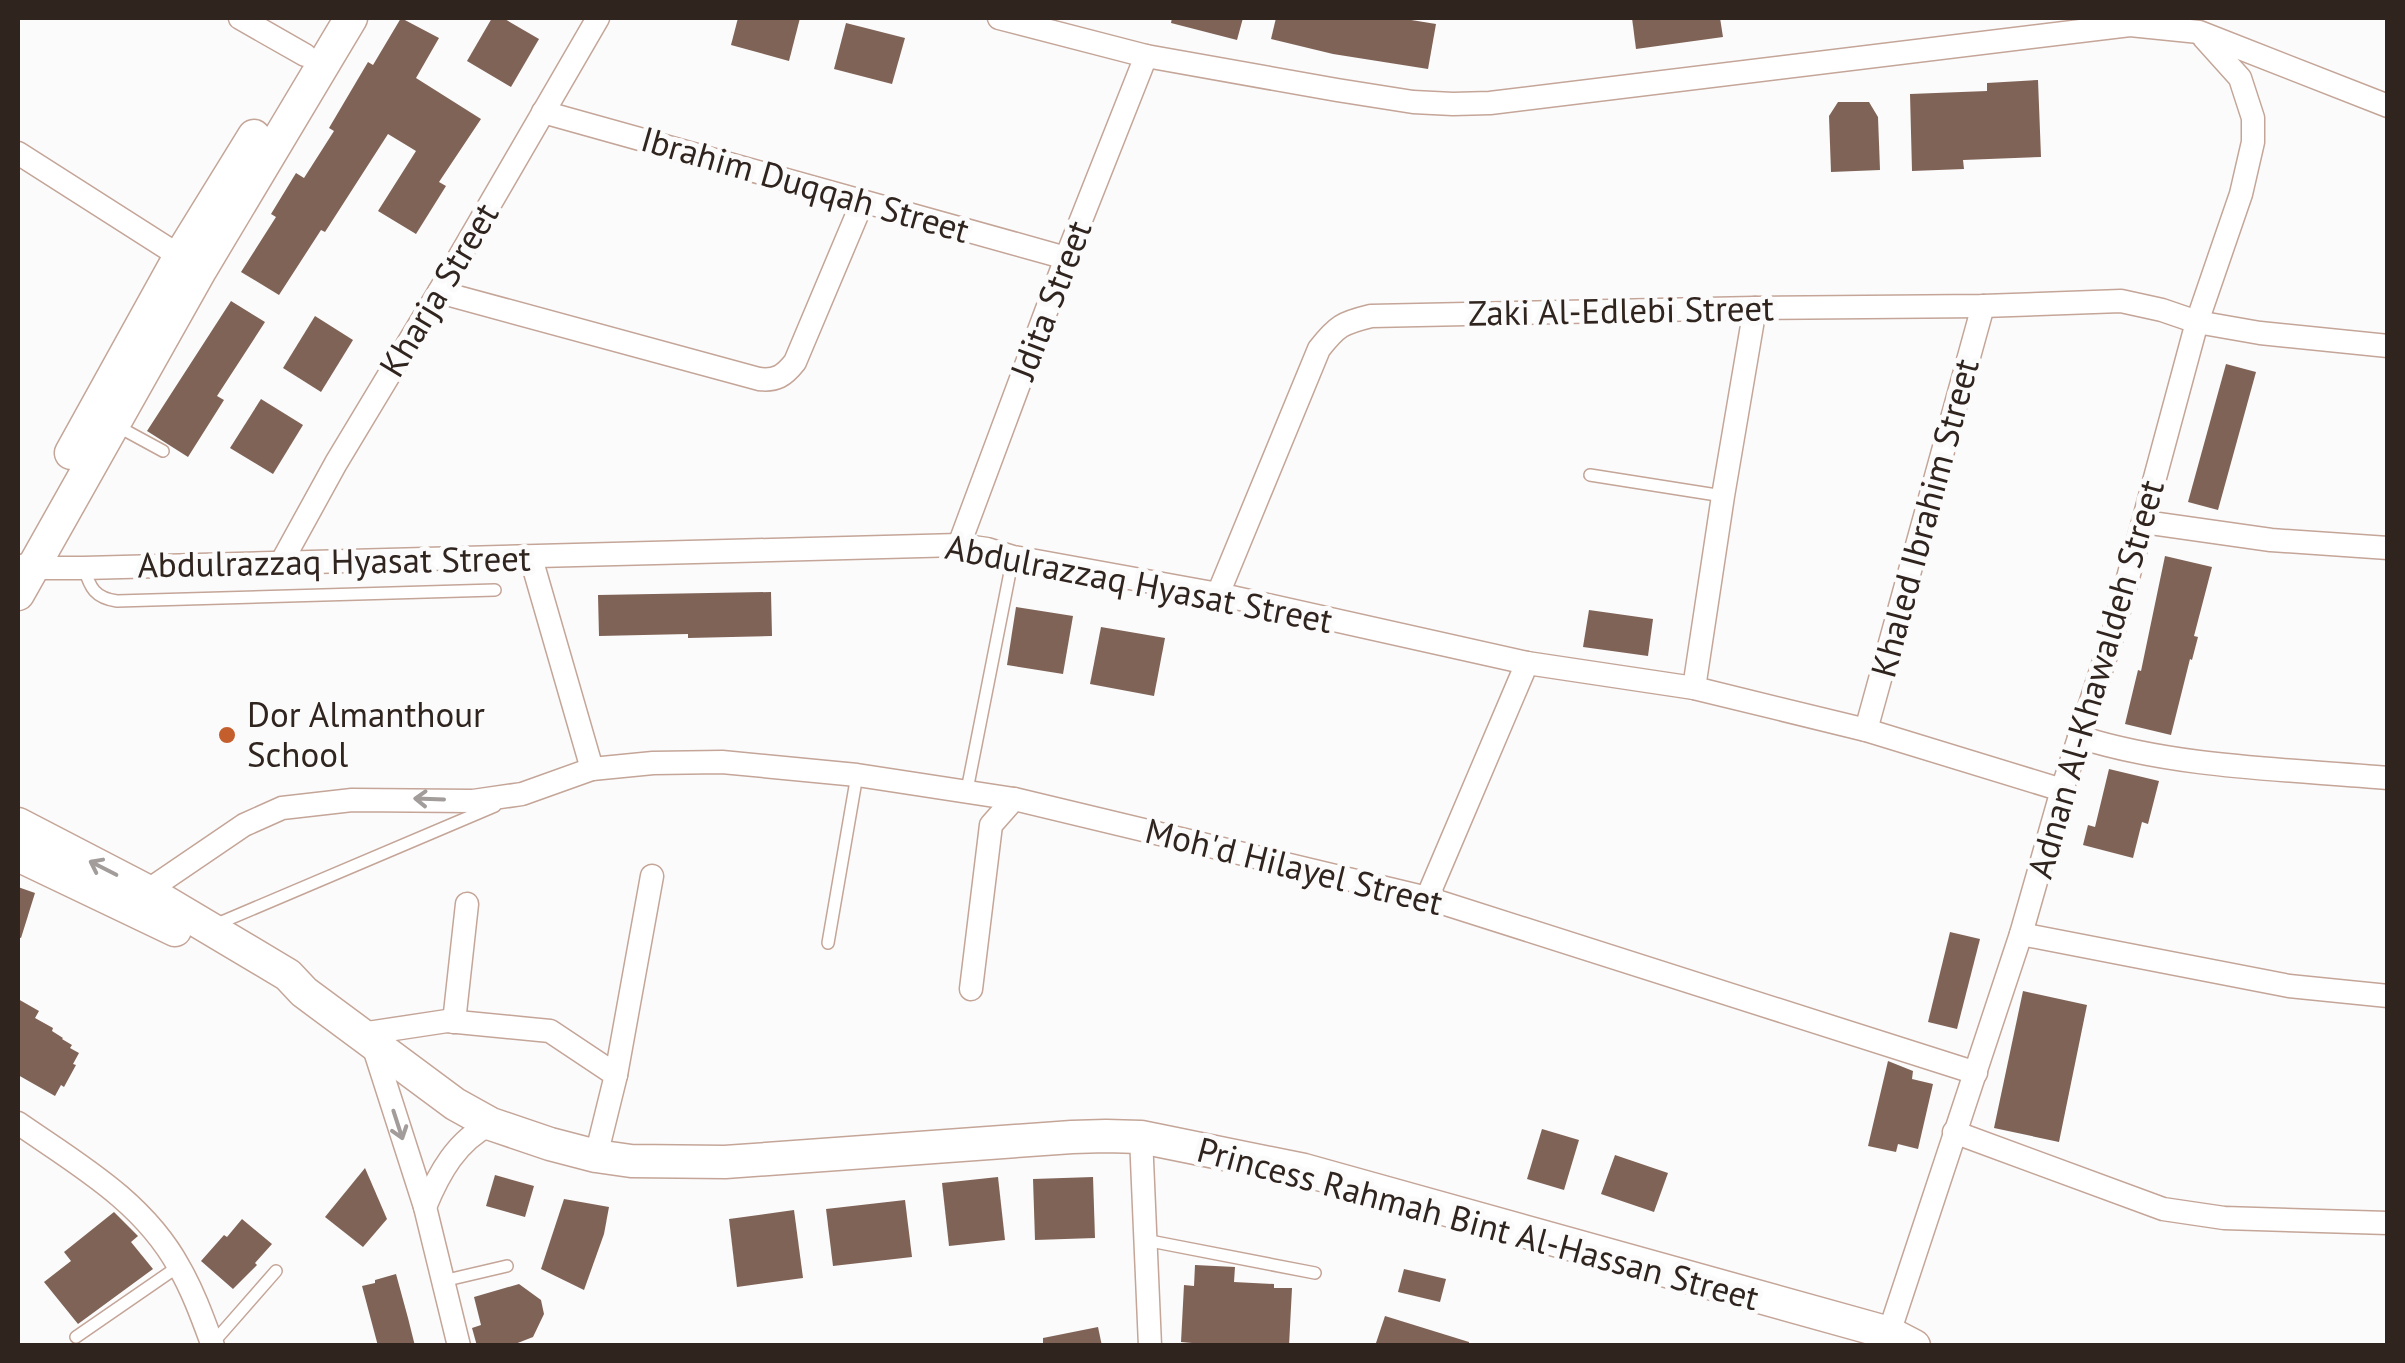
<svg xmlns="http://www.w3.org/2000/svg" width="2405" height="1363" font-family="'PT Sans',sans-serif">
<rect width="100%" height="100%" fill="#fbfbfb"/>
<g fill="#806357">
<path d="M401,18L439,38L416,78L481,119L439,182L446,186L416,234L378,211L416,151L388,134L325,232L321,230L279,295L241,272L276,217L271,214L296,173L304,178L334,131L329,128L368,62L373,65Z"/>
<path d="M492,18H503L539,39L511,87L467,61Z"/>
<path d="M738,18H800L789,61L731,45Z"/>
<path d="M1172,18H1243L1237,40L1171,23Z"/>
<path d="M1276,18H1399L1436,24L1428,69L1333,54L1271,39Z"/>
<path d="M1632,18H1720L1723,37L1636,49Z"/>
<path d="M846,23L905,38L892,84L834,69Z"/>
<path d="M2038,80L2041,157L1963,160L1964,169L1912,171L1910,94L1987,91V83Z"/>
<path d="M1838,102H1869L1878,117L1880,170L1831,172L1829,116Z"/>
<path d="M231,301L265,322L217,396L224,400L188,457L147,431Z"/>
<path d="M315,316L353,340L321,392L283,368Z"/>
<path d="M2226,364L2256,372L2218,510L2188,502Z"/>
<path d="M261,399L303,425L273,474L230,448Z"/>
<path d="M2165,556L2212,567L2194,636L2198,637L2192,660L2190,659L2171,735L2125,724L2138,670L2141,671Z"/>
<path d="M771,592L772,636L688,638V634L599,636L598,595Z"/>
<path d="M1016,607L1073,616L1063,674L1007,665Z"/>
<path d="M1589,610L1653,619L1648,656L1583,647Z"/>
<path d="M1101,627L1165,638L1154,696L1090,684Z"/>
<path d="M2109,769L2159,781L2148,824L2142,822L2133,858L2083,845L2088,825L2095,827Z"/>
<path d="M18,887L35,893L21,938L18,937Z"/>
<path d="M1950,932L1980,939L1957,1029L1928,1022Z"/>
<path d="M2023,991L2087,1005L2059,1142L1994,1128Z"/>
<path d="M18,999L39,1011L35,1018L53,1028L52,1031L63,1038L62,1039L72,1045L70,1048L79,1053L73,1064L76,1065L64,1087L61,1085L55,1096L18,1075Z"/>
<path d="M1888,1061L1913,1071L1912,1079L1933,1084L1918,1149L1898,1144L1896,1152L1868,1146Z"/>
<path d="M1542,1129L1579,1140L1564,1190L1527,1179Z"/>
<path d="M1615,1155L1668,1173L1654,1212L1601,1194Z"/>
<path d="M365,1168L387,1219L363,1247L325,1217Z"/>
<path d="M495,1175L534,1186L525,1217L486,1206Z"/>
<path d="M998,1177L1005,1240L949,1246L942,1183Z"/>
<path d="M1093,1177L1095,1238L1035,1240L1033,1179Z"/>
<path d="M564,1199L609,1207L604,1234L584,1290L541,1269Z"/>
<path d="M905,1200L912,1257L833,1266L826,1209Z"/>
<path d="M794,1210L803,1278L737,1287L729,1219Z"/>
<path d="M114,1212L138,1236L131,1242L153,1269L78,1324L44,1282L71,1261L64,1252Z"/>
<path d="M242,1219L272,1244L255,1263L257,1265L233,1289L201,1261L224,1235L227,1237Z"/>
<path d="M1195,1265L1235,1267L1234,1282L1274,1284V1288H1292L1289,1346H1192V1343L1181,1342L1184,1285L1194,1286Z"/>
<path d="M1404,1269L1446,1279L1440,1302L1398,1292Z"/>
<path d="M396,1274L408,1318L415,1346H378L362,1286L375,1283V1280Z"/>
<path d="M519,1284L541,1300L544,1314L533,1337L510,1346H477L472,1328L481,1325L474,1297Z"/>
<path d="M1385,1316L1469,1342V1346H1375Z"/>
<path d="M1098,1327L1102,1346H1043V1338Z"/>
</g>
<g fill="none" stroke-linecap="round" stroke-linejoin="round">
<g stroke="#c4a598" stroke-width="14">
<g id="lane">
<path d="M117,426L163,451"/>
<path d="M1590,475L1723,496"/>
<path d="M84,568C90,588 95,598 117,601L495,590"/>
<path d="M967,790L1013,557"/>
<path d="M217,924L495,806"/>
<path d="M828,943L857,775"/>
<path d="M1145,1240L1315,1273"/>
<path d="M443,1281L507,1266"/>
<path d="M76,1337L179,1266"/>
<path d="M212,1344L276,1271"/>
</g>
</g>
<g stroke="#c4a598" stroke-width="25">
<g id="street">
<path d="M240,18L305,55"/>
<path d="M999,18L1146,56L1337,90L1413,102L1453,104L1490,103L2130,25L2199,32L2388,106"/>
<path d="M543,112L1066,258"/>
<path d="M18,153L192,264"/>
<path d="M439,292L759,379C776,381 784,376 795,362L862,203"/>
<path d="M2144,522L2271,540L2388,548"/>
<path d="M959,545L1066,258L1146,56"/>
<path d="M531,558L592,769"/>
<path d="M281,563L336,463L439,292L598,18"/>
<path d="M25,565L33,568H84L959,545L987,549L1013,557L1218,594L1527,663L1694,688L1866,730L2062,790"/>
<path d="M1218,594L1319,349C1337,326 1342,323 1371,316L1755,308L1983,306L2121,301L2162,310L2197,322L2260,333L2388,346"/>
<path d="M1694,688L1723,496L1755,308"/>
<path d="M1866,730L1983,306"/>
<path d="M2079,737C2178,768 2285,769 2388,778"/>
<path d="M147,891L244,825L282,808L352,800L473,801L522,794L592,769L653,763L722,762L857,775L1014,799L1427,898L1976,1073"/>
<path d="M1427,898L1527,663"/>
<path d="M2021,934L2289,986L2388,996"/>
<path d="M971,989L991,825L1014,799"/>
<path d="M454,1022L467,904"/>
<path d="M361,1034L447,1021L550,1031L616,1075"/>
<path d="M372,1042L425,1207L459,1346"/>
<path d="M18,1123C77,1164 143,1201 179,1267C193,1291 203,1319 213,1346"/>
<path d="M1954,1132L2163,1209L2224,1218L2388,1223"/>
<path d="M1141,1137L1150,1346"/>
<path d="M596,1156L616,1075L652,876"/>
<path d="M425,1207C439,1173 457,1140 491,1124"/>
<path d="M1889,1333L2021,934L2062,790L2112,637L2197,322L2241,194L2253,142V118L2240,78L2204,38"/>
</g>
</g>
<g stroke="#c4a598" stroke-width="35">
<g id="secondary">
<path d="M71,453L180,256L254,136"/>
<path d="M18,594L201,269L351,18"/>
<path d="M18,824L147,891L288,975L304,992L455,1104L491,1124L550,1144L596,1156L631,1161L725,1162L1072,1137L1106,1136L1141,1137L1304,1170L1889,1333L1914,1346"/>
<path d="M18,855L175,930"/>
</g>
</g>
<use href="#lane" stroke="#fff" stroke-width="11"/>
<use href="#street" stroke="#fff" stroke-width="22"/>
<use href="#secondary" stroke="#fff" stroke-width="32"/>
</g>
<defs><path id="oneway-shaft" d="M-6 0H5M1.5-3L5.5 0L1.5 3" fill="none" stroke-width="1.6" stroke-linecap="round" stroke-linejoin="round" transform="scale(2.5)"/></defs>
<g stroke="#a29c9a">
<use href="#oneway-shaft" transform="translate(429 799) rotate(-178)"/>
<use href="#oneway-shaft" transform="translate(103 868) rotate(-153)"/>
<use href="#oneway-shaft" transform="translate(398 1125) rotate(72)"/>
</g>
<circle fill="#c45e2d" stroke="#fbfbfb" stroke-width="4" cx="227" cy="735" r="10"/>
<g text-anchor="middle" stroke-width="10" stroke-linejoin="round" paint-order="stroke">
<g font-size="35" fill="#30241f" stroke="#fbfbfb">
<text transform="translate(805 185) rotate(16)" y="12">Ibrahim Duqqah Street</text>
<text transform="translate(439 290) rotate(-59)" y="12">Kharja Street</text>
<text transform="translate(1051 300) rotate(-69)" y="12">Jdita Street</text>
<text transform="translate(1621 311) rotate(-1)" y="12">Zaki Al-Edlebi Street</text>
<text transform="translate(1925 518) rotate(-75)" y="12">Khaled Ibrahim Street</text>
<text transform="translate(334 562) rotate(-1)" y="12">Abdulrazzaq Hyasat Street</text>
<text transform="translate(1139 584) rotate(11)" y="12">Abdulrazzaq Hyasat Street</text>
<text transform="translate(2096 679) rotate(-74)" y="12">Adnan Al-Khawaldeh Street</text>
<text transform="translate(1294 867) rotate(14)" y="12">Moh'd Hilayel Street</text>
<text transform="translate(1478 1224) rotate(15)" y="12">Princess Rahmah Bint Al-Hassan Street</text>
</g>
<g font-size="35" fill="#30241f" stroke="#fbfbfb" text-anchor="start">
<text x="247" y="727">Dor Almanthour<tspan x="247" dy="40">School</tspan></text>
</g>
</g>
<rect width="2405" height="1363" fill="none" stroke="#30241f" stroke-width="40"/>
</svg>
